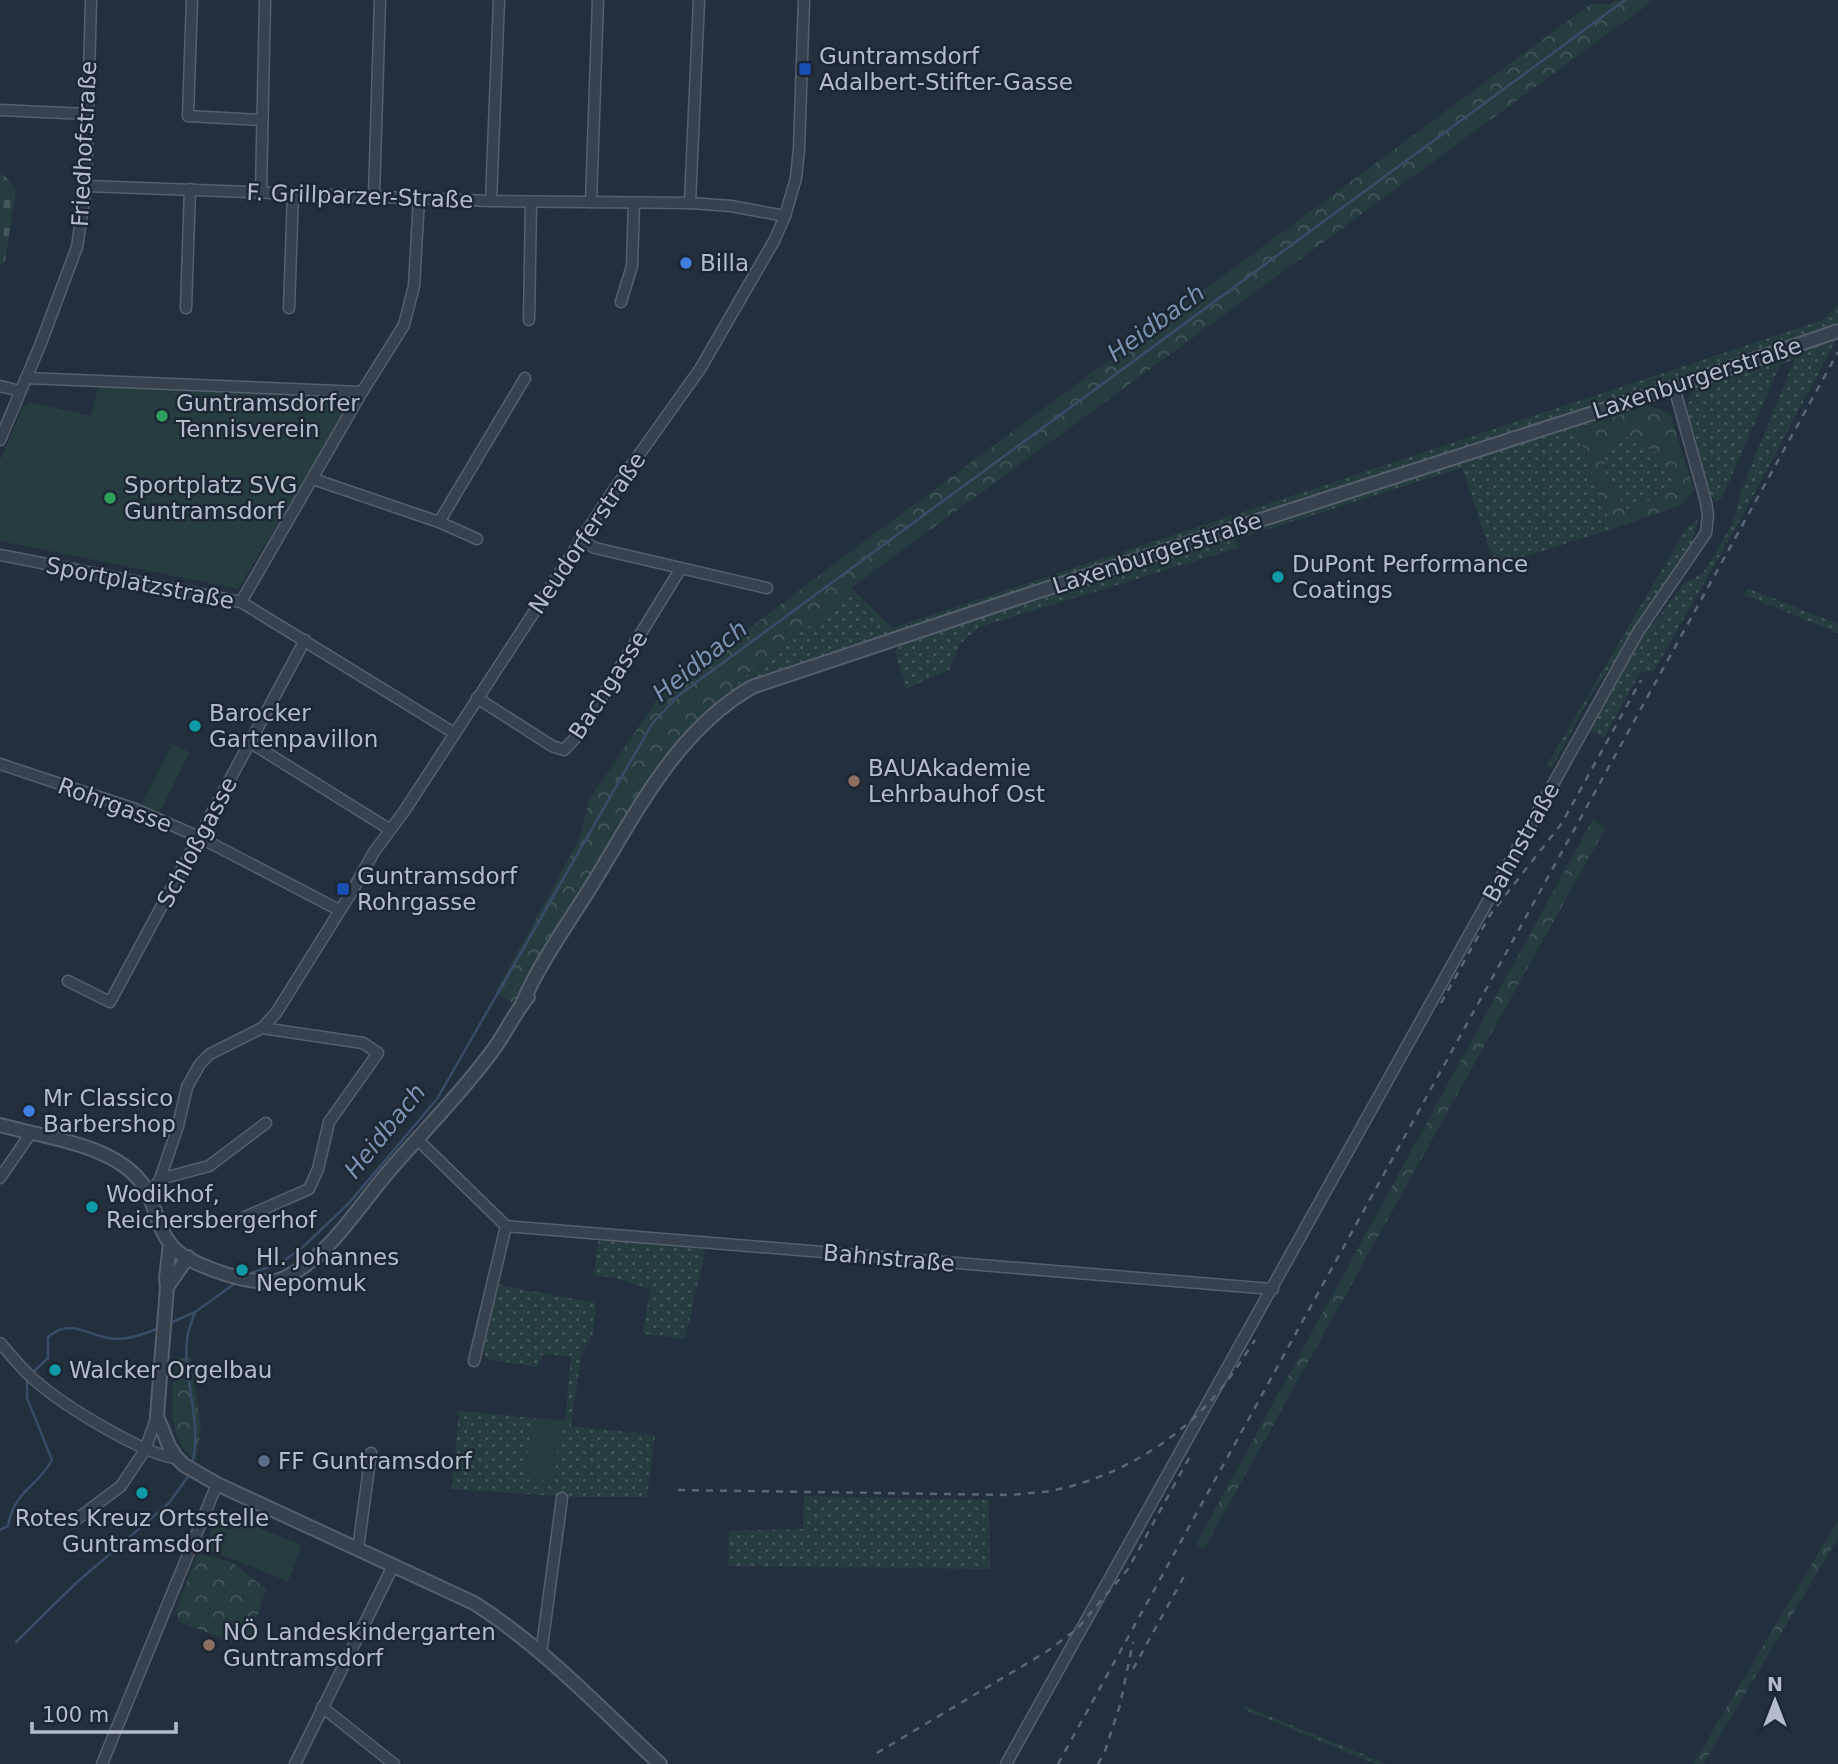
<svg xmlns="http://www.w3.org/2000/svg" width="1838" height="1764" font-family="'DejaVu Sans',sans-serif">
<defs>
<pattern id="grass-dots" width="8" height="8" patternUnits="userSpaceOnUse" patternTransform="scale(1.75)"><rect width="8" height="8" fill="#263c3f"/><path d="M2 2h.1M6 6h.1" fill="none" stroke="#435659" stroke-width="1.8" stroke-linecap="round"/></pattern>
<pattern id="forest-crowns" width="20" height="18" patternUnits="userSpaceOnUse" patternTransform="scale(1.75)"><rect width="20" height="18" fill="#263c3f"/><path d="M2 6a3 3 0 1 1 6 0M12 15a3 3 0 1 1 6 0" fill="none" stroke="#435659"/></pattern>
<pattern id="cemetery-stones" width="16" height="16" patternUnits="userSpaceOnUse" patternTransform="scale(1.75)"><rect width="16" height="16" fill="#263c3f"/><path d="M2 7V4a2 2 0 0 1 4 0v3zM10 15v-3a2 2 0 0 1 4 0v3z" fill="#435659"/></pattern>
</defs>
<rect width="100%" height="100%" fill="#242f3e"/>
<g fill="url(#grass-dots)">
<path d="M1838,304V326L760,678L727,693L768,655L844,601L851,588L892,628L1823,320Z"/>
<path d="M1838,337L1738,524L1654,671L1640,673L1604,738L1589,730L1646,629L1657,620L1684,583L1703,573L1732,524L1744,483L1795,359L1780,365L1722,498L1716,501L1710,494L1687,411L1689,396L1700,383Z"/>
<path d="M1639,401L1649,405L1577,430L1612,529L1502,564L1493,560L1462,468L1236,539L1238,548L980,627L961,643L949,670L906,689L895,651L906,640Z"/>
<path d="M1620,433L1658,453L1675,484L1628,514L1606,474L1603,455Z"/>
<path d="M1698,518L1692,544L1590,697L1553,766L1547,765L1686,529Z"/>
<path d="M1747,588L1838,624V633L1744,595Z"/>
<path d="M599,1240L698,1246L705,1252L685,1339L643,1334L650,1289L615,1278L593,1275Z"/>
<path d="M499,1285L596,1303L593,1333L581,1357L571,1426L655,1435L647,1497H570L452,1489L459,1411L565,1421L571,1356L543,1354L537,1367L487,1359L482,1349Z"/>
<path d="M804,1496L989,1500L990,1569L728,1566L729,1531L803,1529Z"/>
<path d="M1244,1706L1387,1764H1376L1243,1709Z"/>
</g>
<g fill="url(#forest-crowns)" fill-rule="evenodd">
<path d="M1616,0H1654L851,588L845,601L768,655L696,721L661,764L616,832L514,1004L495,993L580,838L589,800L658,698L835,563L1592,3L1609,5Z"/>
<path d="M1649,405L1670,414L1694,490L1682,505L1612,529L1577,430ZM1620,434L1658,453L1675,484L1628,514L1606,474L1603,456Z"/>
<path d="M1593,819L1605,829L1204,1549L1196,1544Z"/>
<path d="M175,1357L191,1358L201,1428L196,1460C164,1441 174,1389 175,1357Z"/>
<path d="M1838,1520V1538L1703,1764H1693Z"/>
<path d="M198,1553L233,1563L266,1589L251,1634L236,1643L179,1622L176,1609Z"/>
</g>
<path fill="url(#cemetery-stones)" d="M0,171L16,189L5,261L0,265Z"/>
<g fill="#263c3f">
<path d="M99,385L343,396L348,408L238,589L0,541V460L24,405L30,402L91,416Z"/>
<path d="M172,744L189,752L158,815L140,806Z"/>
<path d="M531,1421L559,1424L555,1482L526,1479Z"/>
<path d="M219,1512L302,1545L288,1581L204,1548Z"/>
</g>
<g fill="none" stroke-linecap="round" stroke-linejoin="round">
<g stroke="#394c67" stroke-width="2.5">
<path d="M248,1274L281,1263L304,1246L349,1203L437,1099L652,724L679,695L1625,0"/>
<path d="M168,1324L195,1312L237,1282"/>
<path d="M32,1373L48,1358V1337C73,1316 89,1338 116,1339C131,1339 145,1334 159,1328"/>
<path d="M192,1465C203,1422 183,1382 187,1339C188,1330 192,1321 195,1312"/>
<path d="M0,1530L8,1526C14,1490 37,1488 52,1460L27,1398V1378"/>
<path d="M16,1642L75,1584L169,1503L189,1475"/>
</g>
<g stroke="#565f6c" stroke-width="13">
<g id="minor">
<path d="M192,0L188,116L262,120"/>
<path d="M0,110L87,114"/>
<path d="M86,186L491,201L690,203L731,206L785,216"/>
<path d="M261,192L265,0"/>
<path d="M374,196L380,0"/>
<path d="M491,201L499,0"/>
<path d="M591,202L598,0"/>
<path d="M690,203L699,0"/>
<path d="M621,302L632,266L634,203"/>
<path d="M186,308L190,189"/>
<path d="M289,308L293,193"/>
<path d="M529,320L531,202"/>
<path d="M26,378L362,392"/>
<path d="M0,386L20,391"/>
<path d="M0,440L41,343L77,247L86,186L91,0"/>
<path d="M313,479L439,522L477,539"/>
<path d="M439,522L525,378"/>
<path d="M580,540L595,548L767,588"/>
<path d="M0,555L241,602L454,733"/>
<path d="M241,602L362,392L404,325L414,286L419,198"/>
<path d="M477,698L552,746L564,750L579,734L681,568"/>
<path d="M251,743L389,829"/>
<path d="M0,764L135,809L199,837L339,910"/>
<path d="M68,981L110,1002L305,640"/>
<path d="M262,1028L276,1013L351,893L374,852L405,810L611,494L700,369L774,241L785,216L796,178L799,149L804,0"/>
<path d="M417,1139L506,1226"/>
<path d="M0,1178L31,1133"/>
<path d="M160,1179L209,1166L266,1123"/>
<path d="M149,1196L160,1179L178,1126L187,1087L200,1064L210,1054L262,1028L363,1043L378,1053L329,1122L318,1169L309,1189L245,1217"/>
<path d="M506,1226L1273,1289"/>
<path d="M0,1343C12,1356 23,1371 37,1382C63,1405 145,1456 177,1458"/>
<path d="M474,1361L506,1226"/>
<path d="M73,1522L121,1486L145,1450L157,1416"/>
<path d="M358,1549L371,1453"/>
<path d="M541,1654L562,1498"/>
<path d="M322,1707L394,1764"/>
<path d="M102,1764L217,1484"/>
<path d="M295,1764L393,1566"/>
<path d="M1006,1764L1638,632L1706,533L1708,515L1706,502L1674,387"/>
</g>
</g>
<g stroke="#565f6c" stroke-width="16">
<g id="tertiary">
<path d="M523,1002C537,969 557,940 576,910C628,832 667,736 752,687L1030,594L1674,387L1838,331"/>
<path d="M0,1125C45,1138 116,1144 144,1186C157,1207 157,1233 177,1251C195,1267 259,1289 282,1279C328,1259 357,1208 389,1171C424,1130 462,1093 493,1050C506,1033 514,1013 528,997"/>
<path d="M170,1244L166,1278L167,1287L157,1416L169,1446L177,1458L184,1465L217,1484L474,1603C543,1647 600,1708 660,1764"/>
<path d="M167,1287L188,1257"/>
</g>
</g>
<use href="#minor" stroke="#38414e" stroke-width="10"/>
<use href="#tertiary" stroke="#38414e" stroke-width="12"/>
<g stroke="#5a6575" stroke-width="2.5" stroke-dasharray="7 7" stroke-linecap="butt">
<path d="M1441,1003L1490,915L1562,823L1641,680"/>
<path d="M678,1490L1012,1495C1026,1493 1041,1493 1055,1490C1121,1476 1183,1438 1224,1385C1235,1371 1245,1355 1255,1340"/>
<path d="M1133,1669L1187,1571"/>
<path d="M877,1753L1046,1652L1077,1629L1128,1569L1189,1458"/>
<path d="M1058,1764L1838,352"/>
<path d="M1098,1764L1105,1751L1120,1705L1133,1642"/>
</g>
</g>
<g fill="#1a4fb4" stroke="#1d2633" stroke-width="2.5">
<rect x="798" y="62" width="14" height="14" rx="3.5"/>
<rect x="336" y="882" width="14" height="14" rx="3.5"/>
</g>
<g fill="#3f7fe0" stroke="#1d2633" stroke-width="2.5">
<circle cx="686" cy="263" r="7"/>
<circle cx="29" cy="1111" r="7"/>
</g>
<g fill="#2e9e5b" stroke="#1d2633" stroke-width="2.5">
<circle cx="162" cy="416" r="7"/>
<circle cx="110" cy="498" r="7"/>
</g>
<g fill="#0f9aa8" stroke="#1d2633" stroke-width="2.5">
<circle cx="1278" cy="577" r="7"/>
<circle cx="195" cy="726" r="7"/>
<circle cx="92" cy="1207" r="7"/>
<circle cx="242" cy="1270" r="7"/>
<circle cx="55" cy="1370" r="7"/>
<circle cx="142" cy="1493" r="7"/>
</g>
<g fill="#8d6e63" stroke="#1d2633" stroke-width="2.5">
<circle cx="854" cy="781" r="7"/>
<circle cx="209" cy="1645" r="7"/>
</g>
<circle fill="#5c6f8a" stroke="#1d2633" stroke-width="2.5" cx="264" cy="1461" r="7"/>
<g text-anchor="middle" stroke-width="5" stroke-linejoin="round" paint-order="stroke">
<g font-size="23" fill="#b4bcc9" stroke="#1d2633" text-anchor="start">
<text x="819" y="64">Guntramsdorf<tspan x="819" dy="26">Adalbert-Stifter-Gasse</tspan></text>
<text x="700" y="271">Billa</text>
<text x="176" y="411">Guntramsdorfer<tspan x="176" dy="26">Tennisverein</tspan></text>
<text x="124" y="493">Sportplatz SVG<tspan x="124" dy="26">Guntramsdorf</tspan></text>
<text x="1292" y="572">DuPont Performance<tspan x="1292" dy="26">Coatings</tspan></text>
<text x="209" y="721">Barocker<tspan x="209" dy="26">Gartenpavillon</tspan></text>
<text x="868" y="776">BAUAkademie<tspan x="868" dy="26">Lehrbauhof Ost</tspan></text>
<text x="357" y="884">Guntramsdorf<tspan x="357" dy="26">Rohrgasse</tspan></text>
<text x="43" y="1106">Mr Classico<tspan x="43" dy="26">Barbershop</tspan></text>
<text x="106" y="1202">Wodikhof,<tspan x="106" dy="26">Reichersbergerhof</tspan></text>
<text x="256" y="1265">Hl. Johannes<tspan x="256" dy="26">Nepomuk</tspan></text>
<text x="69" y="1378">Walcker Orgelbau</text>
<text x="278" y="1469">FF Guntramsdorf</text>
<text x="142" y="1526" text-anchor="middle">Rotes Kreuz Ortsstelle<tspan x="142" dy="26">Guntramsdorf</tspan></text>
<text x="223" y="1640">NÖ Landeskindergarten<tspan x="223" dy="26">Guntramsdorf</tspan></text>
</g>
<g font-size="23" fill="#b4bcc9" stroke="#1d2633">
<text transform="translate(84 144) rotate(-87)" y="8">Friedhofstraße</text>
<text transform="translate(360 196) rotate(2)" y="8">F. Grillparzer-Straße</text>
<text transform="translate(1697 378) rotate(-18)" y="8">Laxenburgerstraße</text>
<text transform="translate(587 533) rotate(-56)" y="8">Neudorferstraße</text>
<text transform="translate(1157 553) rotate(-18)" y="8">Laxenburgerstraße</text>
<text transform="translate(140 583) rotate(11)" y="8">Sportplatzstraße</text>
<text transform="translate(608 685) rotate(-57)" y="8">Bachgasse</text>
<text transform="translate(115 805) rotate(20)" y="8">Rohrgasse</text>
<text transform="translate(197 842) rotate(-62)" y="8">Schloßgasse</text>
<text transform="translate(1521 842) rotate(-61)" y="8">Bahnstraße</text>
<text transform="translate(889 1258) rotate(5)" y="8">Bahnstraße</text>
</g>
<g font-size="24" font-style="italic" fill="#7c92b1" stroke="#1d2633">
<text transform="translate(1156 323) rotate(-36)" y="8">Heidbach</text>
<text transform="translate(700 661) rotate(-39)" y="8">Heidbach</text>
<text transform="translate(385 1131) rotate(-51)" y="8">Heidbach</text>
</g>
</g>
<g transform="translate(1775 1701)" stroke="#1d2633" stroke-width="5" paint-order="stroke">
<path d="M0-5L12 26L0 18L-12 26Z" fill="#b4bcc9"/>
<text y="-10" font-size="19" font-weight="bold" text-anchor="middle" fill="#b4bcc9">N</text>
</g>
<path d="M32 1722v10h144v-10" fill="none" stroke="#b4bcc9" stroke-width="3.5"/>
<text x="42" y="1722" font-size="21" fill="#b4bcc9" stroke="#1d2633" stroke-width="5" paint-order="stroke">100 m</text>
</svg>
